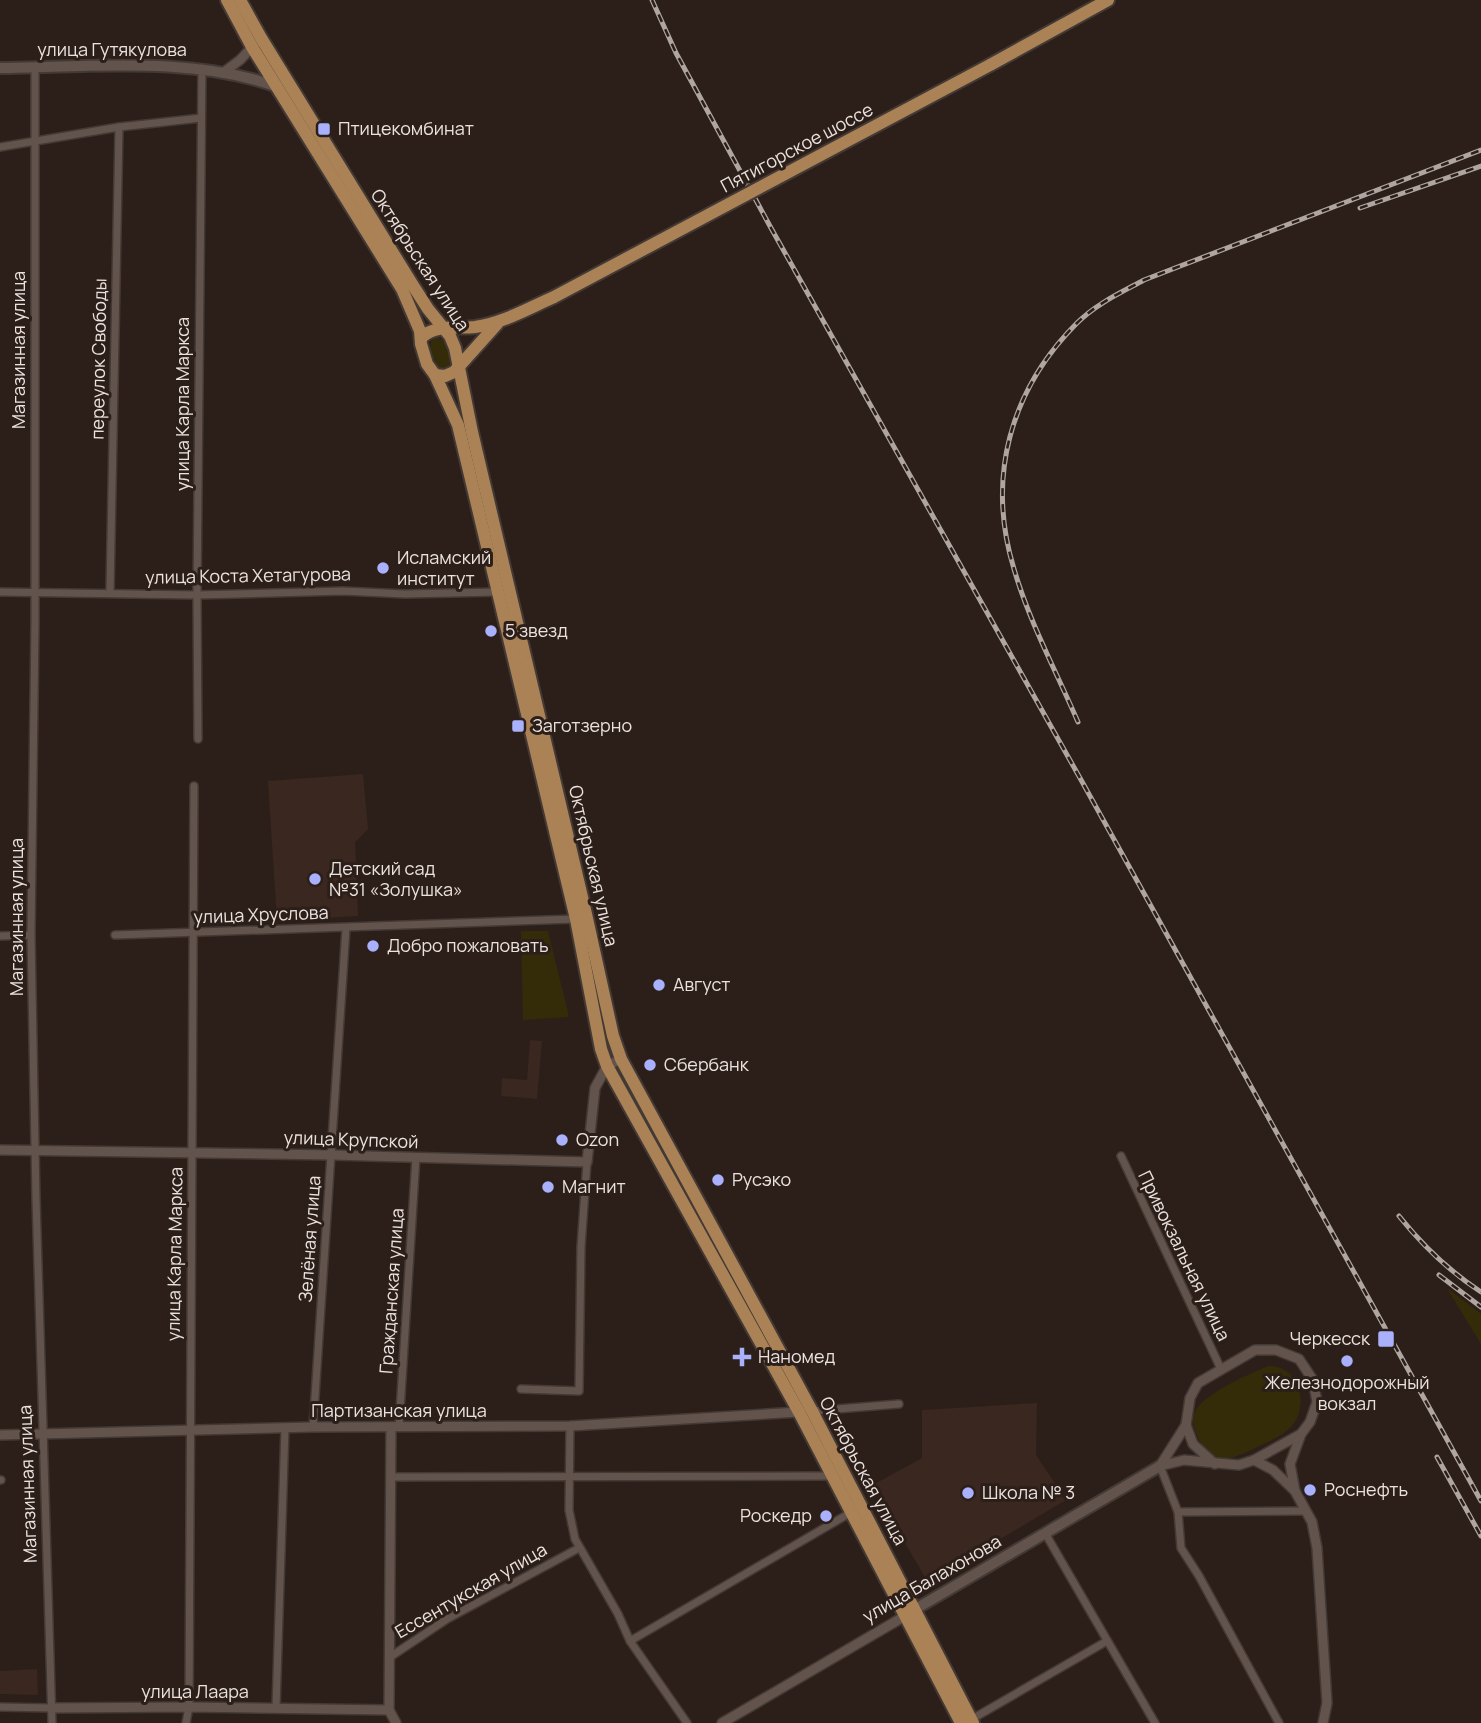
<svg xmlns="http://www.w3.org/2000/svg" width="1481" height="1723" font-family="Manrope,sans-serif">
<rect width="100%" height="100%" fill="#2c1f19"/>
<g fill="#3a271f">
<path d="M363,774L368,829L355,842L358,916L277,921L268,781Z"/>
<path d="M530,1040L542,1041L537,1099L501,1096L502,1078L527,1080Z"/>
<path d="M1037,1403L1036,1455L1066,1500L928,1582L871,1486L922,1458V1410Z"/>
<path d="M37,1669L38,1695L0,1694V1671Z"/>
</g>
<g fill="#342c09">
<path d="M437,337C448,341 455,358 450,369L443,370C435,365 429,350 431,341Z"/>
<path d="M521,931H548L569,1017L523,1020Z"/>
<path d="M1447,1288L1481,1314V1344Z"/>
<path d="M1269,1366C1300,1366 1310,1406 1291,1427C1280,1438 1263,1444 1249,1451C1225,1463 1208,1462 1197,1435C1193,1426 1191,1419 1196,1410C1204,1394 1252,1372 1269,1366Z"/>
</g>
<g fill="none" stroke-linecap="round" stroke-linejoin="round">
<g stroke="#433935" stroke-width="10">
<g id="minor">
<path d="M35,68V624L31,935L36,1199L52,1723"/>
<path d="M0,147L119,127L201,118"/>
<path d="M0,592L197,595L343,591L405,594L497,592"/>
<path d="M110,592L119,127"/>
<path d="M198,739L197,595L202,68"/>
<path d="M115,935L576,919"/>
<path d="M0,936L31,935"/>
<path d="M1121,1156L1221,1369"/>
<path d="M521,1389L579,1391L581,1247L587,1162"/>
<path d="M812,1411L899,1404"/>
<path d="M570,1426L569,1510L575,1539L618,1614L630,1641L687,1723"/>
<path d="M313,1427L346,928"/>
<path d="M399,1427L416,1157"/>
<path d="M1160,1466L1178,1512L1181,1548L1199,1576L1279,1723"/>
<path d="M391,1477L831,1476"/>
<path d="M0,1480H1"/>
<path d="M1178,1512L1305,1511"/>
<path d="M1045,1533L1155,1723"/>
<path d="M630,1641L850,1513"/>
<path d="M390,1657L447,1619L579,1548"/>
<path d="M0,1707L51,1708"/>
<path d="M276,1708L285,1428"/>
<path d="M972,1719L1107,1641"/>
<path d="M186,1723L189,1707L194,786"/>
</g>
</g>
<g stroke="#433935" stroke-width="12">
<g id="tertiary">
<path d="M224,72L240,60L255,44"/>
<path d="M0,1150L332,1155L587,1162L595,1088L607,1066L621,1059"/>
<path d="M1255,1350H1276L1299,1359L1313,1380L1317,1402L1310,1422L1301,1434L1254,1460L1239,1465L1184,1460L1160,1466L1186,1425L1190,1398L1198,1383Z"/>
<path d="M1186,1425L1193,1444L1215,1464"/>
<path d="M391,1427L389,1710L396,1723"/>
<path d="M1301,1434L1290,1464L1295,1491L1312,1522L1317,1548L1327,1703L1323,1723"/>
<path d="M0,1435L313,1427L570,1426L799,1412"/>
<path d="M1254,1460L1273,1470L1295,1491"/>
<path d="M51,1708L189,1707L389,1710"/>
<path d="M722,1723L905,1616"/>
</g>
</g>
<g stroke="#433935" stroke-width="14">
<g id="secondary">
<path d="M0,68C90,67 193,56 278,87"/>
<path d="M907,1614L1160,1466"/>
</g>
</g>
<g stroke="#433935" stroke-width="16">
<g id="primary">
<path d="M227,0L252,47L402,289L420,331L421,344L427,364L435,375L458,425L576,919L601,1049L607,1066L799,1412L961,1723"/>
<path d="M240,0L261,38L412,284L428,309L450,336L455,348L472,432L586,914L613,1036L621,1059L812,1411L973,1723"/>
<path d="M990,65L1108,0"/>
<path d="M422,337C436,324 458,329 475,327C503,323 529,308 554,297"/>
<path d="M435,375L445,376L454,372L497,324"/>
</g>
</g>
<use href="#minor" stroke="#62534d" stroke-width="7"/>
<use href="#tertiary" stroke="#62534d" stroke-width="9"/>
<use href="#secondary" stroke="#62534d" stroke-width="10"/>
<use href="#primary" stroke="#ab8256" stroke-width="12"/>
<g stroke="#afa5a1" stroke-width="5">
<g id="rail">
<path d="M652,0L676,53L771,228L1080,778L1481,1501"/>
<path d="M1360,208L1481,166"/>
<path d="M1078,722C1056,671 1029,621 1014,569C986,478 1010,390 1077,323C1096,304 1120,293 1144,280L1481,150"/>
<path d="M1399,1216C1423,1246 1449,1271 1481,1292"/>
<path d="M1439,1275L1481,1307"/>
<path d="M1437,1457L1481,1536"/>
</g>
</g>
<use href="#rail" stroke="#2c1f19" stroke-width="2.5" stroke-dasharray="8" stroke-linecap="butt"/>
<g stroke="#433935" stroke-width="16" stroke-linecap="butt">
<path id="primary-bridge" d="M554,297L990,65"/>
</g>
<use href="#primary-bridge" stroke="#ab8256" stroke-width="12"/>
</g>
<g fill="#a9b0fc" stroke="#2c1f19" stroke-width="2.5">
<rect x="317" y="122" width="14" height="14" rx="3.5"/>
<circle cx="383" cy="568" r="7"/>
<circle cx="491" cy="631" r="7"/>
<rect x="511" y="719" width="14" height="14" rx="3.5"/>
<circle cx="315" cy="879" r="7"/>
<circle cx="373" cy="946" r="7"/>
<circle cx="659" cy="985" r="7"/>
<circle cx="650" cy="1065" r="7"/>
<circle cx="562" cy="1140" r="7"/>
<circle cx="718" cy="1180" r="7"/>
<circle cx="548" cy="1187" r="7"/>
<rect x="1377" y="1330" width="18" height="18" rx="3.5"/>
<path d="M738.5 1346.5h7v7h7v7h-7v7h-7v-7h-7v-7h7z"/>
<circle cx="1347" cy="1361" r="7"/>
<circle cx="1310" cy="1490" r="7"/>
<circle cx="968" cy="1493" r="7"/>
<circle cx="826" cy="1516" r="7"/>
</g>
<g text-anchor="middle" stroke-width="6" stroke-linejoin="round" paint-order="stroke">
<g font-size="18" fill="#ebe2de" stroke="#2c1f19">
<text x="112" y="56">улица Гутякулова</text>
<text transform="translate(797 148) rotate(-28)" y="6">Пятигорское шоссе</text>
<text transform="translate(420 260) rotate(57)" y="6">Октябрьская улица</text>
<text transform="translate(19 350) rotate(-90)" y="6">Магазинная улица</text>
<text transform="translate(99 359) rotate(-89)" y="6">переулок Свободы</text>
<text transform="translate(183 404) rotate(-90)" y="6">улица Карла Маркса</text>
<text transform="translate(248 576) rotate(-1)" y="6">улица Коста Хетагурова</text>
<text transform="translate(593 866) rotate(77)" y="6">Октябрьская улица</text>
<text transform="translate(261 915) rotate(-2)" y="6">улица Хруслова</text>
<text transform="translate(17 917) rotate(-90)" y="6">Магазинная улица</text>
<text transform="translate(351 1140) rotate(2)" y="6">улица Крупской</text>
<text transform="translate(310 1239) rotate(-86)" y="6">Зелёная улица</text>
<text transform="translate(175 1254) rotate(-89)" y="6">улица Карла Маркса</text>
<text transform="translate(1184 1256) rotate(64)" y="6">Привокзальная улица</text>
<text transform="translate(392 1291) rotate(-86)" y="6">Гражданская улица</text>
<text x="399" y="1417">Партизанская улица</text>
<text transform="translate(863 1471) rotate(62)" y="6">Октябрьская улица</text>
<text transform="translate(28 1484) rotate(-92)" y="6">Магазинная улица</text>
<text transform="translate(932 1579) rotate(-30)" y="6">улица Балахонова</text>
<text transform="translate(471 1591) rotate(-30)" y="6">Ессентукская улица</text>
<text x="195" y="1698">улица Лаара</text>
</g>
<g font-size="18" fill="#ebe2de" stroke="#2c1f19" text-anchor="start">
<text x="338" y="135">Птицекомбинат</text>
<text x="397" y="564">Исламский<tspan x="397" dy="21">институт</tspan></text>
<text x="505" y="637">5 звезд</text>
<text x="532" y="732">Заготзерно</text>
<text x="329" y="875">Детский сад<tspan x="329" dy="21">№31 «Золушка»</tspan></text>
<text x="387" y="952">Добро пожаловать</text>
<text x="673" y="991">Август</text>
<text x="664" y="1071">Сбербанк</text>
<text x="576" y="1146">Ozon</text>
<text x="732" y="1186">Русэко</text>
<text x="562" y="1193">Магнит</text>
<text x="1370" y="1345" text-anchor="end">Черкесск</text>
<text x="758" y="1363">Наномед</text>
<text x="1347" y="1389" text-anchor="middle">Железнодорожный<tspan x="1347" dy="21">вокзал</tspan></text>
<text x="1324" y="1496">Роснефть</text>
<text x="982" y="1499">Школа № 3</text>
<text x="812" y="1522" text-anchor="end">Роскедр</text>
</g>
</g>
</svg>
